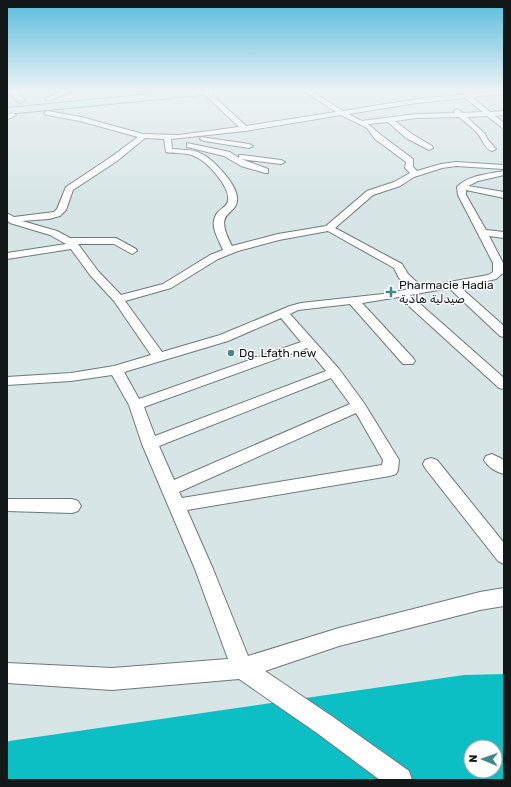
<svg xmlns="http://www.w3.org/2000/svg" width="511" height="787" font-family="Rubik,'Noto Sans Arabic',sans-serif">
<rect width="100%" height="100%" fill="#d7e5e6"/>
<path fill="#0bbfc4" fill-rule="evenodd" d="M504,674V780H7V743L9,741L464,675ZM471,747H495V771H471Z"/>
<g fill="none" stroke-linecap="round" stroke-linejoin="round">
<g stroke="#6d797a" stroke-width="2">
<g id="street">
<path d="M63,91H72L50,100L45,99Z"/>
<path d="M201,91H208L246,126L336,112L304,91H312L343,111L417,99L504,91V94L472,97L490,112L504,111V115L495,116L504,123V129L487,116L467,117L485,134L488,140L496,149L492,151C484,148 483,140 478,134C473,128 466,123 459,117L416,118L395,121L412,134L432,146L433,148L429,150L406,138L388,122L368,124L381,135L413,159V167L417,171L441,164L456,162L504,165V169L456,166L442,168L414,177L400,186L373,195L335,228L402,264L408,274L422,287L488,275L493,272V263L458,195L457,187C468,175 489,174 504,171V175L478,181L468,186L504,192V198L466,190V195L486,230L504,232V238L489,236L503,263V273L496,279L460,287L504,326V337L500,336L449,288L410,295L504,378V389L499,388L399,297L362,303L413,358L415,361L413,364H403L350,304L298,310L290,314L339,369L364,403L399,460L398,470L396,474L390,476L187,510L213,569L248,656L339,628L480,592L504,588V606L480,610L339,646L265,671L333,717L409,771L412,780H380L317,733L239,679L112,690L7,683V663L112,668L228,659L195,569L142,444L129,405L112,375L71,381L7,385V377L71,373L114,366L151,355L114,301L90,275L71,249L7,259V253L66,244L50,235L10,223L7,220V213L14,217L54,212L57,209L66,187L111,157L138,137L80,121L47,115L44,113L47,111L81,117L143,134L179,135L239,127ZM465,98L483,112L463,113L457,109L454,111L455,113L416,114L362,121L348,114L417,103ZM341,115L367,128L375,139L406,162L405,168L410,173L394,182L367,191L326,226L278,234L232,246C211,207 239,218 237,197C236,183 212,158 200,153C191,149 182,150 172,149L171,139L245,131ZM145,138L164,139L166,152C175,154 185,152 194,156C206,160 231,187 228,201C227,206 222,208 218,212C208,224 218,238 223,250L210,255L163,284L121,295L98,271L78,244H114L132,254L137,251L136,249L116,238H70L57,231L22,221L49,219L60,216L66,210L73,190L117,161ZM328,231L394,268L399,278L411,289L383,294L301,303L290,306L220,335L162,352L125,301L171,288L218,259L238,251L279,240ZM281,318L301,342L139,399L124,372L228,341ZM307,348L326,371L155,436L144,407ZM331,378L350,404L174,480L159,446ZM356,413L383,460L382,465L182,498L179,492Z"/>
<path d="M13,113L16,115L7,120V115Z"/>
<path d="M201,137L249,144L253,146L249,148L204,141L200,139Z"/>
<path d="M187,143L230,152L239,158V155H242L281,160L285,162L281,164L241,159L268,169V173H265L241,166L224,156L187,147Z"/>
<path d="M492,454L504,460V474C496,472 488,467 484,460L486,456Z"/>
<path d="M431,458L437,460L504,543V564L498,561L425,468L423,464L425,460Z"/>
<path d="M7,499H72L78,501L81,506L78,511L72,513L7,511Z"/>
</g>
</g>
<g stroke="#6d797a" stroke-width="2">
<g id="secondary">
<path d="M8,91H17L25,100L21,103L18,102Z"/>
<path d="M183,91H216L212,94L7,114V108Z"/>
</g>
</g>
<use href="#street" fill="#fff" fill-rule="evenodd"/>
<use href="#secondary" fill="#c5edee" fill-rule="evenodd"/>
</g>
<linearGradient id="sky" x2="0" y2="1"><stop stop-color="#57bbdc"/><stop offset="0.45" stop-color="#edf3f4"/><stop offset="1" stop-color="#edf3f4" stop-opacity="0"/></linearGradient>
<rect width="511" height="201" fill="url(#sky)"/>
<g fill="#40888b" stroke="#fff" stroke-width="1.5">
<path d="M389 286h4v4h4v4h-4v4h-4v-4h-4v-4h4z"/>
<circle cx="231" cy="353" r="4"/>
</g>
<g text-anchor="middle" stroke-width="3" stroke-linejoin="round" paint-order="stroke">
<g font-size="12" fill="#121717" stroke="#fff" text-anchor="start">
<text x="399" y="289">Pharmacie Hadia<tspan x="399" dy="14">صيدلية هادية</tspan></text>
<text x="239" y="357">Dg. Lfath new</text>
</g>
</g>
<rect width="511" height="787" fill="none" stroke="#121717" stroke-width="16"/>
<g transform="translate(483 759) rotate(272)"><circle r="19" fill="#ffffff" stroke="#a0a2a2"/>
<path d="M0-3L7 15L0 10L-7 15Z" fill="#40888b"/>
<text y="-6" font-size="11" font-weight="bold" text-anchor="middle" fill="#121717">N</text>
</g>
</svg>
